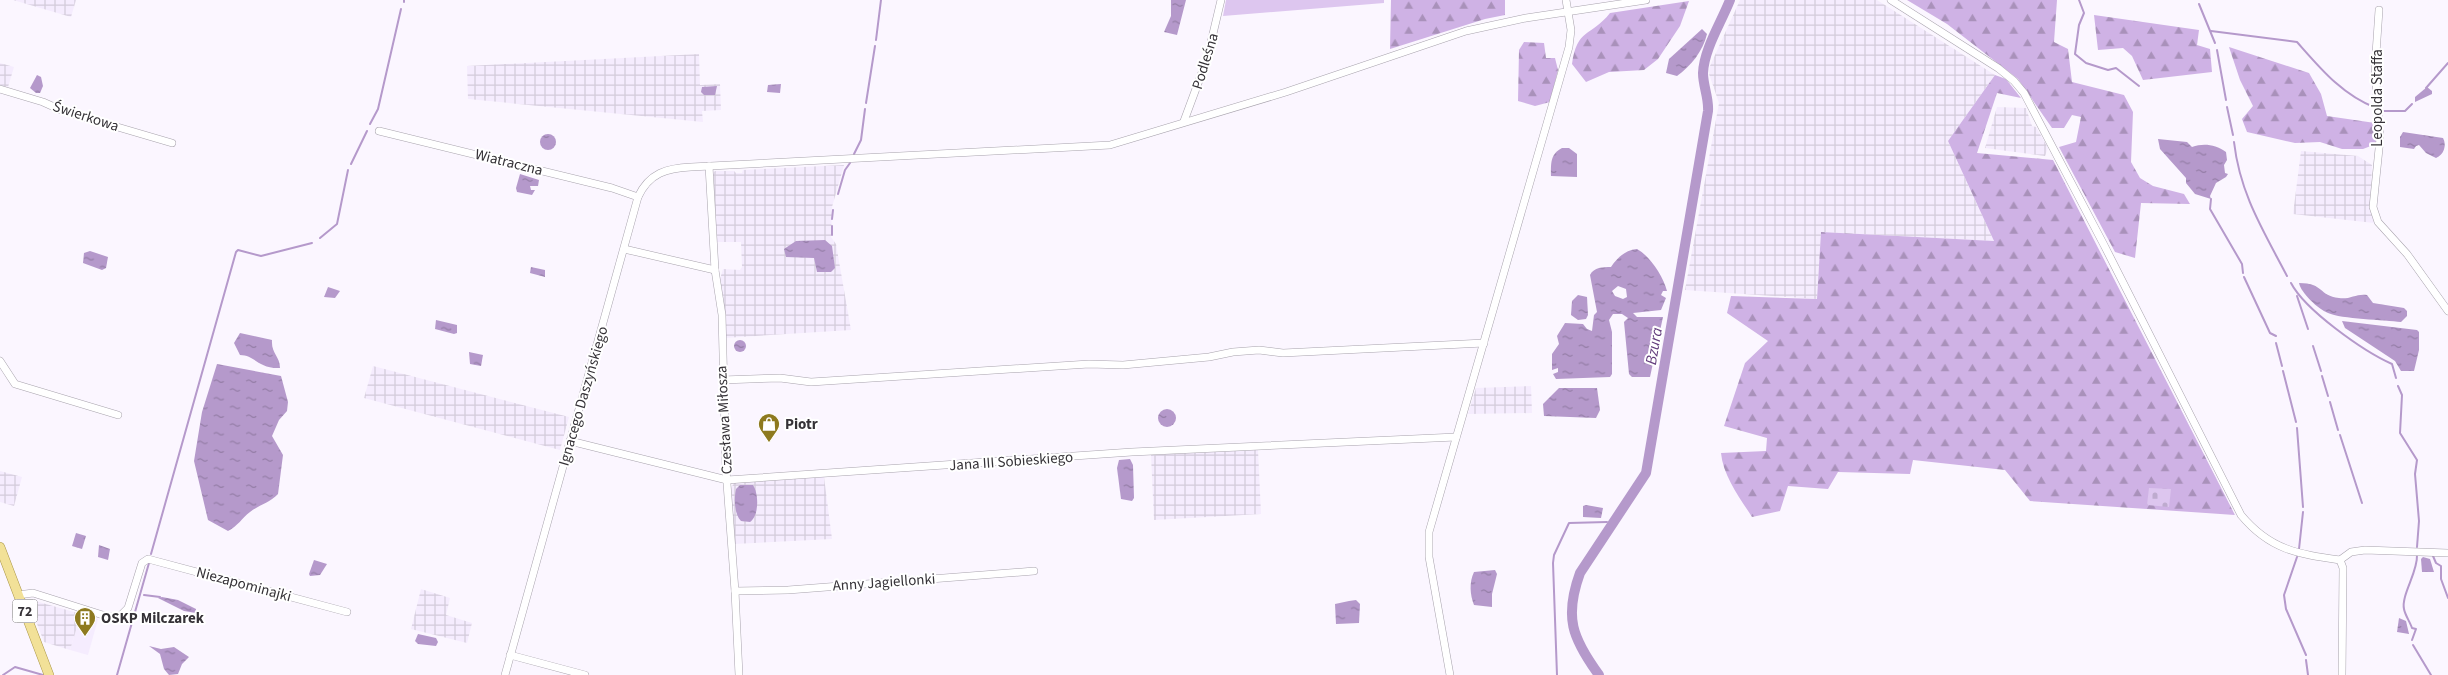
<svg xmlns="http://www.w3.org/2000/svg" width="2448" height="675" font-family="'Source Sans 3',sans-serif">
<defs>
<pattern id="industrial-grid" width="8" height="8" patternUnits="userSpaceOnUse" patternTransform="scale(1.25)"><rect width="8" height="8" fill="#f5ecfe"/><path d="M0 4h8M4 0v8" fill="none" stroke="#d3cbda"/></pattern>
<pattern id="forest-firs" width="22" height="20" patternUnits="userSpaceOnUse" patternTransform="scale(1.25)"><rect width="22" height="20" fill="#cfb2e5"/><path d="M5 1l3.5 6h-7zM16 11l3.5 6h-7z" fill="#a991ba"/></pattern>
<pattern id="cemetery-stones" width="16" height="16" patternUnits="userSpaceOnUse" patternTransform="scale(1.25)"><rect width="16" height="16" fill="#ddc6ef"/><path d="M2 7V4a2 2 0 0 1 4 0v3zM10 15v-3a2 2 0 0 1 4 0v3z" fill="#beabce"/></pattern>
<pattern id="water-ripples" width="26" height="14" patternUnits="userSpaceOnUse" patternTransform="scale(1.25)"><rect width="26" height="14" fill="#b599cb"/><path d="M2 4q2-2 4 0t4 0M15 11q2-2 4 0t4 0" fill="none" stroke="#947da6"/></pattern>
</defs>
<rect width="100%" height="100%" fill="#fbf6ff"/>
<path fill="#f5ecfe" d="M81,614L98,619L88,655L70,650Z"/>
<g fill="url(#industrial-grid)">
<path d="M13,0H76L71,17Z"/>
<path d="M1740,0H1877L1995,75L1948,141L1994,241L1821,232L1817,299L1685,290L1719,103L1709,74L1710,66Z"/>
<path d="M699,54L700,85L720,84L721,110L702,111L703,122L468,99L467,66Z"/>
<path d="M0,63L14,67L8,87L0,85Z"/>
<path d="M1997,107L2026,108L2032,126L2036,127L2048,148L2045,156L1985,148Z"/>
<path d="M2301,151L2358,156L2372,165L2370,209L2374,223L2293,214Z"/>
<path d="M844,165L832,207L831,237L836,244L851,330L724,338L726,318L724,316L720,279L723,269L740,270L742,267L741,242H717L713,173L715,171H734L736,173H742L743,170Z"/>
<path d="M373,366L569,417L560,450L364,398Z"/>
<path d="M1531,386L1532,413L1468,414L1476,388Z"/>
<path d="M1258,450L1261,514L1154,520L1151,455Z"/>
<path d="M0,471L22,477L14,506L0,502Z"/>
<path d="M824,477L832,539L734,544L731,488L734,483Z"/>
<path d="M421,589L450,598L446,615L472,623L467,643L411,629Z"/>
<path d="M32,600L81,614L70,650L44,642L29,603Z"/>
</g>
<g fill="url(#forest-firs)">
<path d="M1391,0H1505V15L1485,19L1390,49Z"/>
<path d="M1907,0H2057L2054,42L2068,49L2072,82L2124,95L2133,112L2131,162L2140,178L2153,186L2184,194L2190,204L2141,203L2135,258L2115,252L2059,147L2076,142L2081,117L2072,115L2064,128H2052L2018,79L1947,24Z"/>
<path d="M1689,1L1680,26L1658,59L1644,70L1609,72L1586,82L1572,64C1577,28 1591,37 1610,13Z"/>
<path d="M2094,15L2199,30L2197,45L2210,49L2212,72L2143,80L2132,56L2123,48L2098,50Z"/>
<path d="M1524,42L1544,43L1546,58H1555L1558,70L1550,102L1535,106L1518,101L1519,50Z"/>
<path d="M2229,47L2309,73L2321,94L2327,116L2375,123L2376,144L2363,149H2342L2320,142L2295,143L2247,132L2242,119L2253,106L2240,80Z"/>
<path d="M1995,75L2006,79L2021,98L1997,93L1977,153L2053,160L2235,515L2030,501L2005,470L1913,460L1910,474L1838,472L1828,489L1788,486L1780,511L1752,517C1740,498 1723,476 1721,453L1766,451L1767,438L1724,426L1745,363L1768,341L1727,313L1731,296L1817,299L1821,232L1994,241L1948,141Z"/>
</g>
<path fill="url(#cemetery-stones)" d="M2149,488L2171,489L2169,507L2147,505Z"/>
<path fill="#ddc6ef" d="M1226,0H1384V3L1223,16Z"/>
<g fill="url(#water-ripples)" fill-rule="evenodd">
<path d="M1171,0H1186L1177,35L1164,32L1171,16Z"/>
<path d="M1702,29L1707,34C1703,51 1691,66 1677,76L1666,73L1669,59Z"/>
<path d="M37,75L41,77L43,86L40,93H36L30,88Z"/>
<path d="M781,84L780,93L767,92L768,85Z"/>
<path d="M717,86L715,95H704L701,92L702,87Z"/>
<path d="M2427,87L2432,91V94L2415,102V97Z"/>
<path d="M2403,132L2443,138C2447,145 2444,155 2436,158L2426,153L2419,145L2416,146L2414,149L2400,147V137Z"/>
<circle cx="548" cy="142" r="8"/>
<path d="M2158,139L2187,142L2192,147C2203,143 2215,144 2226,152L2227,160L2224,165L2225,173L2228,174L2226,177L2216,183L2210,196L2211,199L2195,194L2186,183V178L2160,149Z"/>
<path d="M1562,148H1569L1577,154V177L1551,176C1551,164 1550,154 1562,148Z"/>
<path d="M520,174L539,180L538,186H530L531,190H535L532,195L517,192L516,188Z"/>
<path d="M825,240L832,246L835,268L831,272H817L814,258L786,257L784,249L796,241Z"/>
<path d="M1637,249C1650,256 1663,276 1667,291H1663L1661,295L1666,298L1661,310L1633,313L1637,317H1663L1650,377H1632L1629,374L1624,322L1628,318L1622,314H1613L1609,320L1612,332V374L1610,377L1556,379L1553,374L1558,372V368L1552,370V354L1559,344L1557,336L1565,323L1583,324L1587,329L1592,331L1594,315L1597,312L1590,275C1594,267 1603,267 1611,267C1617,258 1625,250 1637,249ZM1618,286L1626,289L1627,297L1623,299L1615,296L1612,291Z"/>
<path d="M90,251L108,257L106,268L102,270L83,263L84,253Z"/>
<path d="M531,267L545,270V277L530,273Z"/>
<path d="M2299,283C2324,283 2319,296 2339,298C2349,300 2357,293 2367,295L2373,303L2404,308L2407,311V316L2401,322C2385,320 2341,319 2328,313C2318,309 2301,293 2299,283Z"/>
<path d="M328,287L340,291L335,298L324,297Z"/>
<path d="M1578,295L1587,297L1588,315L1586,319L1578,320L1571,315L1572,301Z"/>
<path d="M436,320L457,325V333L454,334L435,329Z"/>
<path d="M2342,321L2417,330L2419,332V350L2414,371H2401L2395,361L2345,328Z"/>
<path d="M240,333L272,340C271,354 280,356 280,368C258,369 255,355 240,355L234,343Z"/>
<circle cx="740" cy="346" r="6"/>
<path d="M469,352L483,355L481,366L470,364Z"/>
<path d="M217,364L281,376L288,402L287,411L279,420L272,436L283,455L278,494C269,503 259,505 250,512C242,518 238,526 228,531L208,520L194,461L202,412Z"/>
<path d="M1559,388H1597L1600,410L1596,418L1544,416L1543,404Z"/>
<circle cx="1167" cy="418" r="9"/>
<path d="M1130,459L1133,465L1134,498L1132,501L1121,499L1117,468L1119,460Z"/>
<path d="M740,485H753C759,494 759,516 750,522L741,521C734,514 734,498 736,489Z"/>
<path d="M1586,505L1603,508L1601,518L1583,517V506Z"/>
<path d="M76,533L86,536L82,549L72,546Z"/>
<path d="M99,545L110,549L108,560L98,557Z"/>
<path d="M2423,557L2430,559L2434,572H2422L2421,559Z"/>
<path d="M314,560L327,564L320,575L310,576L309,574Z"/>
<path d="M1495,570L1497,574L1492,594V607L1474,605C1470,595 1469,582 1474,572Z"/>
<path d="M162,597L178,600L196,609V613L184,611L158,598Z"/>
<path d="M1349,601L1356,600L1360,604L1359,623L1336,624L1335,604Z"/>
<path d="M2399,618L2406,621L2409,634L2397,632Z"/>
<path d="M418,634L436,638L438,642L436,646L418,644L415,641Z"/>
<path d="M149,646L161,649L174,647L189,657L182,664L178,674L169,675L164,669L160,654Z"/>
</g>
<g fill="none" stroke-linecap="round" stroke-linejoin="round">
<g stroke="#b599cb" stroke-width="2">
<path d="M2079,0L2084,13L2079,25L2075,54L2086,63L2108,70L2116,68L2139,86"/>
<path d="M404,2V0"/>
<path d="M2199,4L2215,43"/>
<path d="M2211,31L2297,42C2320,68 2342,95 2376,108"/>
<path d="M876,40L881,0"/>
<path d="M2217,50L2226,100"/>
<path d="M2426,88L2448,63"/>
<path d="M866,103L875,46"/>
<path d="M2227,107L2233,135"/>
<path d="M2384,111H2405L2412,104"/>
<path d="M370,124L378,109L401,9"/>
<path d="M2234,142C2240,194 2263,230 2287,276"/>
<path d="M854,154L861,140L865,109"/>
<path d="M351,164L367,131"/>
<path d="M838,194L845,170L850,163"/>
<path d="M2211,199L2210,209L2242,264L2243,273"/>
<path d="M832,219L833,210"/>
<path d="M832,226V235"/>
<path d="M320,238L337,224L348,170"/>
<path d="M2244,277L2270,333L2276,336"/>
<path d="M2291,283C2305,310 2363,351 2392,364L2396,378"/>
<path d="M2297,296L2308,329"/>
<path d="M2276,343L2282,366"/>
<path d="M2313,346L2321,371"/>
<path d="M2283,371L2296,422"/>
<path d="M2322,376L2328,396"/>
<path d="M2398,386L2402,395L2400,433L2417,460L2415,474L2419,521L2417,547"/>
<path d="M2330,402L2338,430"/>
<path d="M2297,428L2303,507"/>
<path d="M2340,435L2362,503"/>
<path d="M2299,549L2303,512"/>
<path d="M151,554L236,252L238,250L261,256L312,243"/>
<path d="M2433,556L2436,563L2441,566V579L2448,598"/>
<path d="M2297,557L2284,595L2286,609L2306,655"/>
<path d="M144,595L160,597"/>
<path d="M2412,640L2416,629L2412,628C2410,622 2405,615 2404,609C2401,595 2418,572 2417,555"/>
<path d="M2413,645L2431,675"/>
<path d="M2306,660L2308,675"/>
<path d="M3,675L15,667L43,675"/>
<path d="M117,675L149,563"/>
<path d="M1557,675L1553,563L1554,555L1569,523L1607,522"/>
</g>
<path stroke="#b599cb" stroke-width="10" d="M1599,675C1572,638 1564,617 1580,573L1646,473L1708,111C1709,98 1703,86 1703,73C1704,49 1721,23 1730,0"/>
<g stroke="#a8a3ad" stroke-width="8">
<g id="minor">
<path d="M1891,0L1998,68L2014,81L2024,93L2104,245L2241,515C2270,550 2298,554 2340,560"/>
<path d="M2379,10L2375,68L2380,139L2373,207L2378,222L2407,254L2448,311"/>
<path d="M0,89L43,102L63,111L172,143"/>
<path d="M1184,121L1207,59L1221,0"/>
<path d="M379,131L612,188L638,197"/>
<path d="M709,166L715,270L722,315L726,470L735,591L739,675"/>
<path d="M624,249L715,270"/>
<path d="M0,361L15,384L118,415"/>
<path d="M722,380L780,378L811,382L1089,364L1123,365L1209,357L1233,352L1259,350L1283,353L1484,343"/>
<path d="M570,441L727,480L1132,452L1456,437"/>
<path d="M2340,560L2343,568L2342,675"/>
<path d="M2340,560L2351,552L2365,550L2448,553"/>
<path d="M735,591L788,590L1034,571"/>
<path d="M18,595L33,593L109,617L120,616L128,608L142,563L148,559L347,612"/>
<path d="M510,655L585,675"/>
<path d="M505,675L638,197C649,173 667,168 691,167L1110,145L1286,92L1466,31L1526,18L1646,0"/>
<path d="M1450,675L1429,557V532L1569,47L1571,30L1566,0"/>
</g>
</g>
<g stroke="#ab9749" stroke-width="10">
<path id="major" d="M0,547L49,675"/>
</g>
<use href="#minor" stroke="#fff" stroke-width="7"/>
<use href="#major" stroke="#f2e198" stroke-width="9"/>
</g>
<defs>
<g id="shop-pin" transform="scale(1.125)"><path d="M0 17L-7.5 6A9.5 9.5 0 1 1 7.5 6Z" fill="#8e7a1f" stroke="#fff"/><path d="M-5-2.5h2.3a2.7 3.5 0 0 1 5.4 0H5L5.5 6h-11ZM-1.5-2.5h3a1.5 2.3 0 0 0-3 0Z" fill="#fff"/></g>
<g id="building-pin" transform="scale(1.125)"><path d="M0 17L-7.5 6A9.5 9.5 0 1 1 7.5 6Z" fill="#8e7a1f" stroke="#fff"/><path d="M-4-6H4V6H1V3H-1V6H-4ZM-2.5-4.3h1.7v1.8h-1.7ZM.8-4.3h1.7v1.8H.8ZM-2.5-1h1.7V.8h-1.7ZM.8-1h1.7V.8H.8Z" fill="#fff"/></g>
</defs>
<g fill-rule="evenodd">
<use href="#shop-pin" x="769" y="424"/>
<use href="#building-pin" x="85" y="618"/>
</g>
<g text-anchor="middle" stroke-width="4" stroke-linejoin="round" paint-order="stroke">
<rect fill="#fff" stroke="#727073" stroke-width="1" x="12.5" y="599.5" width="25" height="23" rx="4"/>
<g font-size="14" font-weight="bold" fill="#353237">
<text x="25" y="616">72</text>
</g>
<g font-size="15" fill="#353237" stroke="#fff">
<text transform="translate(1205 61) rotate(-73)" y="5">Podleśna</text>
<text transform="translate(2377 98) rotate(-90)" y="5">Leopolda Staffa</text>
<text transform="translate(86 116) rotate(18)" y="5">Świerkowa</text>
<text transform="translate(509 162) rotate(14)" y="5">Wiatraczna</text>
<text transform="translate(583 396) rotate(-74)" y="5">Ignacego Daszyńskiego</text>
<text transform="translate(724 420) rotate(-93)" y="5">Czesława Miłosza</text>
<text transform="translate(1011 461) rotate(-4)" y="5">Jana III Sobieskiego</text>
<text transform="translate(884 582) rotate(-4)" y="5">Anny Jagiellonki</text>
<text transform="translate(244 584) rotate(15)" y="5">Niezapominajki</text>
</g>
<g font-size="15" font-weight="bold" fill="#353237" stroke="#fff" text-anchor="start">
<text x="785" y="429">Piotr</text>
<text x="101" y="623">OSKP Milczarek</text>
</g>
<g font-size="16" font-style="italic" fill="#633d7d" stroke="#fff">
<text transform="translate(1653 346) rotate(-80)" y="6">Bzura</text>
</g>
</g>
</svg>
